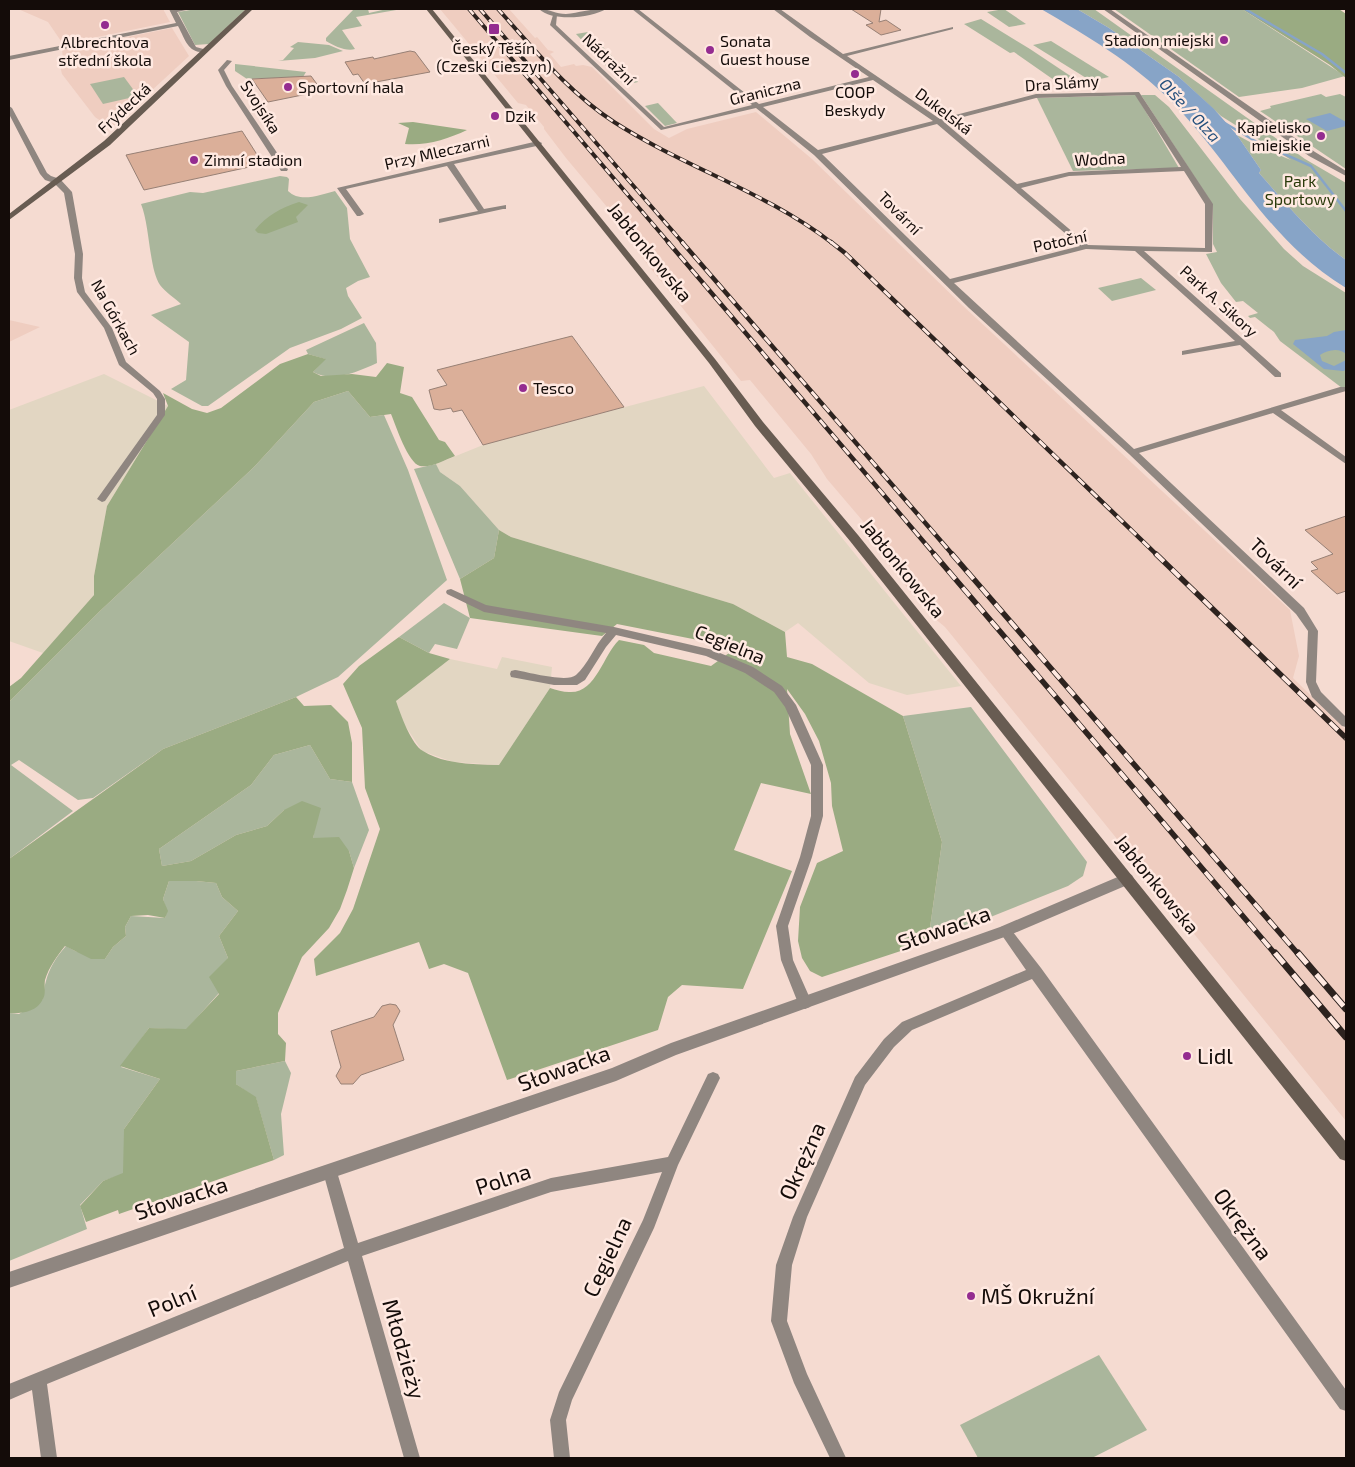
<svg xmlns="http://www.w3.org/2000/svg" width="1355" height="1467" font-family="'Exo 2',sans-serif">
<rect width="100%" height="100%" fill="#f5dbd1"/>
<g fill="#e2d6c2">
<path d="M104,374L168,406L107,506L94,576V595L43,653L9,641V410Z"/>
<path d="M704,386L774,478L790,473L961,686L907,695L869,683L798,623L785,632L733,604L511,537L499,530L460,486L440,472L436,464L483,445Z"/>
<path d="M502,657L552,667L550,688L499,765L453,762L422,751L404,724L396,701L450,659L497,669Z"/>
</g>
<g fill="#efcdc0">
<path d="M18,9H163L170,22L63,44L48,22Z"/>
<path d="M440,9H509L535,38L537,37L548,50L552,51L554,52L550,54L561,67L574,64L576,66L583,65L592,67L654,129L669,138L687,129L756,112L812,159L962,305L1290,610L1299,656L1293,678L1346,730V1121L945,627L927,612L876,549L879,540L827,479L811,454L750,380L741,381L640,255L644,251L566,158L544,129V127L526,105L518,103Z"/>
<path d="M172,28L189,56L111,128L95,117L62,74L60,66L64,65L62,50Z"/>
<path d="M9,320L40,327L9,342Z"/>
</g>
<g fill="#aab69c">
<path d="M196,9H246L209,44L195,45L178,12Z"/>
<path d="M354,9H368L369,13L387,9H402L356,17L362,26L342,30L355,49C347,52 334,46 326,41V38Z"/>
<path d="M1004,9L1026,24L1009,27L987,12Z"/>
<path d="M1077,9H1094L1305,159L1346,183V260C1313,237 1286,203 1259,173L1261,170L1237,135L1261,148L1291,160L1221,116L1179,77L1109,28Z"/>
<path d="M1114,9H1242L1345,76L1302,88L1239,97Z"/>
<path d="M981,19L1030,49L1081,83L1064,87L1014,52L1010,53L964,24Z"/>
<path d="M588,32L638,82L624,85L576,34Z"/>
<path d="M1051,41L1109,77L1091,81L1033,45Z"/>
<path d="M298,42L329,45L343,51L315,58L278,61L283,60L294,48L290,47Z"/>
<path d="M235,64L306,72L303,77L247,79L235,71Z"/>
<path d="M124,77L138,96L103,104L90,84Z"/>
<path d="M1321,94L1326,97L1340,94L1346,97V169L1260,111L1271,108L1270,106Z"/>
<path d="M1136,95L1179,168L1073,171L1037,98Z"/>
<path d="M1141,95H1155L1169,107L1240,199L1284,249L1303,266L1346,293V391L1280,341L1274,332L1255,317L1250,318L1248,316L1258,313L1243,301L1236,302L1221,283L1206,254L1217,252L1213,244V205Z"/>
<path d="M658,103L677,123L665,126L645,106Z"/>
<path d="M280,176L287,177L289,179L288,191C300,203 320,195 335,191L347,208L350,239L370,277L358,281L346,288L348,296L362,318L341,329L290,348L208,406H202L171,389L186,380L189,342L151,315L181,304C175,298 165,292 160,285C149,269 150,226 141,204L190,192L203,193Z"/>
<path d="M1141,278L1156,290L1112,301L1098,288Z"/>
<path d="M364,323L376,343L377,363C357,372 333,383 313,372L325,359L308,354L306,350Z"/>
<path d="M348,391L370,417L384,415L408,470L447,580L338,677L296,697L163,749L93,798L78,800L19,760L11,765L73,811L9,859V702L100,611L253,468L314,402Z"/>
<path d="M436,464L440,472L460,486L499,530L494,558L460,579L414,469Z"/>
<path d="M444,603L470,618L457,649L435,644L429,653L399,637Z"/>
<path d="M971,707L1087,862L1083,876L1068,886L928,942L942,842L903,716Z"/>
<path d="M310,745L330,779L352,782L369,830L354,868L349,851L313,838L315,827L284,810L267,826L236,835L191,861L162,866L159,849L251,785L274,755Z"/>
<path d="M169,881H196L216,883L222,897L238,911L219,936L228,958L219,993L186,1030L149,1028L121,1067L160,1079L124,1129V1174L103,1181L80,1205L87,1229L9,1261V1013L19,1014L43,999C45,977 51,963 66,946L75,951L105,959L113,947L126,936L125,927L131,916L165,918L167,911L163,899Z"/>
<path d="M285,1061L291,1073L281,1114L284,1155L274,1160L256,1098L236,1084V1071Z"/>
<path d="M1099,1355L1147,1430L1092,1458H978L960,1425Z"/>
</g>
<g fill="#9aab82">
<path d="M1242,9H1339L1346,14V78L1330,65Z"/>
<path d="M413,122L467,130C448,139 426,146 405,144L409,128L398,123Z"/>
<path d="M299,202L308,205L296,217L298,222L266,234L258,233L255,230C267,215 281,208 299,202Z"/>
<path d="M308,354L326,359L313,372L321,376L352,374L376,377L387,363L404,367L400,393L412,397L439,440L445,442L455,456C445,460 431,468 420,466C408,463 396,426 391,414L370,417L348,391L314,402L253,468L100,611L9,702V687L21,678L94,595V576L107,506L168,406L163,393L192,409L207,413L221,408L280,364Z"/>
<path d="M499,530L511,537L733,604L785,632L787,657L812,664L903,716L942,842L928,942L822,977L810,971L802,958L798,941L800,907L817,863L843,851L832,806L831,783L819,741L805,714L787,689L790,734L811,794L761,783L734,850L792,871L743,989L682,985L668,997L658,1030L507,1080L468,973L444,964L429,969L419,942L316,976L314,959L340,933L353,909L380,829L365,788L362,728L343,684L359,666L399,637L429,653L450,659L396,701C401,715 411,744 423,751C446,765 474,764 499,765L550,688C556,690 563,692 569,692C596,694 603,655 619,640L644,645L654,653L711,666L729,653L708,642L617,624L602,636L470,618L460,579L494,558Z"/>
<path d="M296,697L304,706L331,705L348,722L352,743V782L330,779L310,745L274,755L251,785L159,849L162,866L191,861L236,835L267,826L284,810L302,801L321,808L313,838L339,837L349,851L354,868L347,890L340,909L329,928L302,957L278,1013V1034L286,1043L285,1061L236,1071V1084L256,1097L274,1160L119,1214L118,1210L86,1222L80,1206L103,1181L123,1173L124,1129L160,1079L120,1066L149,1028L186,1029L219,994L209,977L228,958L219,936L238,911L222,897L216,883L196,881H169L163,899L168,911L165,918L148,915L131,916L125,927L126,936L113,947L105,959H91L65,946C57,956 49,967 45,980C44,986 46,994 43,999C37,1012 21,1014 9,1013V859L163,749Z"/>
</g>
<g fill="#87a4c7">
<path d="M1041,9H1077L1109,28L1179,77L1214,109L1237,135L1261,170L1259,173C1286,203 1313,237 1346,260V288C1265,238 1234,165 1171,101C1132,62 1087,36 1041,9Z"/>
<path d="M1330,113L1346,122V126L1327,131L1306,119Z"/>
<path d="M1346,330V354C1339,347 1327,350 1320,355L1322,361L1334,366L1346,360V370L1343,371L1324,369L1293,344L1295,340L1327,336L1334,332Z"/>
</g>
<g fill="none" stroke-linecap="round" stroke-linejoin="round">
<g stroke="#87a4c7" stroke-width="2.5">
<path d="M1245,9L1322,54L1346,73"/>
<path d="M1223,122L1255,141L1311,166L1346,211"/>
</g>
</g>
<g fill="#dbaf99" stroke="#978075">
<path d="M851,9H881L879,22L886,20L901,30L881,35L866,25L873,23Z"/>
<path d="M410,51L415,52L430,72L365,84L358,74L353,75L345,62L373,57L374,59Z"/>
<path d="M311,76L322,91L268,102L252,79Z"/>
<path d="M242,131L263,164L144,190L126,155Z"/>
<path d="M572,336L624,407L483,445L462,410L453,412L451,408L440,410L434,409L429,390L447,385L437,370Z"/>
<path d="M1346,516V591L1337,594L1311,571L1318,569L1311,562L1333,554L1305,530Z"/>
<path d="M390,1004L396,1005L400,1011L393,1025L404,1060L361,1075L353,1084H341L336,1076L341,1067L331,1031L374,1017L382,1006Z"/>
</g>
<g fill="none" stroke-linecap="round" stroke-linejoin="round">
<g fill="#8f8680" fill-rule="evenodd">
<path d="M169,9H191L177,12L196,47L207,50V52C188,54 186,41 178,26L9,60V56L176,23Z"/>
<path d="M632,9H638L759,104L869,77L810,37L773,9H780L843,54L953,27V29L847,56L940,119L1036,94L1139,92L1213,204L1212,252L1144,251L1281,373V377H1275L1240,345L1182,355V351L1235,341L1135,251L1086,249L954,283L1134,449L1340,387H1346V391L1281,410L1346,457V464L1273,413L1139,453L1304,608L1318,631L1316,682L1321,692L1346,717V727L1342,726L1312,697L1306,682L1308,631L1296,614L1129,454L969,308L814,155L756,108L661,130L550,25L553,15H557L556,25L664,127L752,105ZM873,80L933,121L818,150L763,107ZM1135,95L1181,167L1069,172L1017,184L944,122L1036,98ZM937,124L1080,246L950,279L822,154ZM1184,171L1205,204V248L1088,245L1021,188L1069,176Z"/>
<path d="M227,60L232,61L224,70L232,86L288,169L287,171H281L226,86L218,70Z"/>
<path d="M9,106L12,108L47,173L51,176L60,179L72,192L83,254L82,278L85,292L112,328L126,362L160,391L165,399V415L105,501L102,502L97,499L157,415V399L153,393L119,365L104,328L77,292L74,278L75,254L64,193L54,183L45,180L40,174L9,114Z"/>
<path d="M538,141L542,143L541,145L454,164L484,209L506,205V209H503L439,223V219L478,211L447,166L346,189L364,214L360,216H357L337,188Z"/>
<path d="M451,589L486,605L614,627L713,650L753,667L782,686L796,705L823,765V816L812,857L788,926L793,960L812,1003L810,1007L805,1009L800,1007L798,1003L781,960L776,926L800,857L811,816V765L785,707L774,692L745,673L706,656L616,635L606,647L585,680L577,685H554L511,677L510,674L511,671L515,670C528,672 567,683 576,675C587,666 595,645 606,633L484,612L447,594L446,592L447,590Z"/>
<path d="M1005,926L1009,927L1041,968L1346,1390V1411L1340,1409L1032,979L912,1030L894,1047L865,1085L807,1217L792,1265L787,1321L807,1374L846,1458H830L794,1383L771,1321L776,1265L793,1217L855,1077L884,1039L902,1022L1026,970L999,931L1001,927Z"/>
<path d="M713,1072L718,1074L720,1078L678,1165L654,1228L572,1400L566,1420L570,1458H554L550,1420L559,1392L643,1220L662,1172L551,1192L362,1256L420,1458H404L348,1261L47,1384L57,1458H41L32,1390L9,1400V1384L344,1248L323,1172L325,1167L330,1165L335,1167L337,1172L358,1243L551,1178L668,1157L708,1074Z"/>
</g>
<g fill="#8f8680" fill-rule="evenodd">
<path d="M539,9C549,9 556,14 566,14C580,13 593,8 606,9C592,18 552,22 539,9Z"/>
<path d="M1103,9H1110L1315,152L1346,171V176L1309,156Z"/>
<path d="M1127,873L1132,875L1134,879L1132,883L1010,935L676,1055L616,1081L9,1288V1272L612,1068L671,1043L1000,927Z"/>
</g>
<g fill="#685c52" fill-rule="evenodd">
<path d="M246,9H253L110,145L9,220V214L104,141Z"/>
<path d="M426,9H432L715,359L763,422L858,535L1346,1142V1161L1340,1159L850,541L755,426L709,363Z"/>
</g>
<g stroke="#2d231f" stroke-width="4">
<g id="rail-far3">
<path d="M469,9L669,243"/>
<path d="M480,9L683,243"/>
<path d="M498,9C535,50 568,92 614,122C684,167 766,192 832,243"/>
</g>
</g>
<g stroke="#2d231f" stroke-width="4.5">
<g id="rail-far2">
<path d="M668,242L935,555"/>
<path d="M682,242L953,555"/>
<path d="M831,242L845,253L1157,555"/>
</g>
</g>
<g stroke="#2d231f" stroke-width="5.5">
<g id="rail-far1">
<path d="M934,554L1276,955"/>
<path d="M952,554L1299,955"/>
<path d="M1156,554L1346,738"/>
</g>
</g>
<g stroke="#2d231f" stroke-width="7">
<g id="rail">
<path d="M1275,953L1346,1037"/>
<path d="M1298,953L1346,1009"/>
</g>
</g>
<use href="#rail-far3" stroke="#ffe9e1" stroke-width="2.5" stroke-dasharray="7" stroke-linecap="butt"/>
<use href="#rail-far2" stroke="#ffe9e1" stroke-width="3" stroke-dasharray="9" stroke-linecap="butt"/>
<use href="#rail-far1" stroke="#ffe9e1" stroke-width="4" stroke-dasharray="11" stroke-linecap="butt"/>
<use href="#rail" stroke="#ffe9e1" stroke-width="5" stroke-dasharray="14" stroke-linecap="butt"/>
</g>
<g fill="#942c90" stroke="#ffe9e1" stroke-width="2">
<circle cx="105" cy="25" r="5"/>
<rect x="488" y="23" width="12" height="12" rx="2.5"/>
<circle cx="1224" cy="40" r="5"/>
<circle cx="710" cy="50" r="5"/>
<circle cx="855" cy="74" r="5"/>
<circle cx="288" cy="87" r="5"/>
<circle cx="495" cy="116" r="5"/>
<circle cx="1321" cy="136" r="5"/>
<circle cx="194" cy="160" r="5"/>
<circle cx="523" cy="388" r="5"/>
<circle cx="1187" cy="1056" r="5"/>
<circle cx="971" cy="1296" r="5"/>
</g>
<g text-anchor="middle" stroke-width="5" stroke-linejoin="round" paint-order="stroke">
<g font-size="16" fill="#140c09" stroke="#ffe9e1" text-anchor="start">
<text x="1214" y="46" text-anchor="end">Stadion miejski</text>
<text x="720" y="47">Sonata<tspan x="720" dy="18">Guest house</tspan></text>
<text x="105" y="48" text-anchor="middle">Albrechtova<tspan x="105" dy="18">střední škola</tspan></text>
<text x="494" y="54" text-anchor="middle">Český Těšín<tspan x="494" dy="18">(Czeski Cieszyn)</tspan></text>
<text x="298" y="93">Sportovní hala</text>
<text x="855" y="98" text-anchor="middle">COOP<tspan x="855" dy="18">Beskydy</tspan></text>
<text x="505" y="122">Dzik</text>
<text x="1311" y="133" text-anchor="end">Kąpielisko<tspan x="1311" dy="18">miejskie</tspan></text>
<text x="204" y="166">Zimní stadion</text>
<text x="533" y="394">Tesco</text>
</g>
<g font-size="16" fill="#140c09" stroke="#ffe9e1">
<text transform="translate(609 59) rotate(44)" y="6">Nádražní</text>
<text transform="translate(1062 83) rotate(-4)" y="6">Dra Slámy</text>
<text transform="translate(765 91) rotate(-14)" y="6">Graniczna</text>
<text transform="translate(261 107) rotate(57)" y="6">Svojsíka</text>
<text transform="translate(124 108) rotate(-43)" y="6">Frýdecká</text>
<text transform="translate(944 111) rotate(37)" y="6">Dukelská</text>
<text transform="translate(437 152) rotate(-13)" y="6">Przy Mleczarni</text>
<text transform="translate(1100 159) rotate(-3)" y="6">Wodna</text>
<text transform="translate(900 213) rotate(45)" y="6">Tovární</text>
<text transform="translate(1060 241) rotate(-12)" y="6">Potoční</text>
<text transform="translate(1219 301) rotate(42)" y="6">Park A. Sikory</text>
<text transform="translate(116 317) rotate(61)" y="6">Na Górkach</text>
</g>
<g font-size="16" font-style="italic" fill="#244f7c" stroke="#ffe9e1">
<text transform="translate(1190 110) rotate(47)" y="6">Olše / Olza</text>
</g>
<g font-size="16" fill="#2b3b0c" stroke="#ffe9e1">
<text x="1300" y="187">Park<tspan x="1300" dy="18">Sportowy</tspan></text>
</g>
<g font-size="19" fill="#140c09" stroke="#ffe9e1">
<text transform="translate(650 252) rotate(51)" y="7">Jabłonkowska</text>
<text transform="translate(1276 563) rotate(44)" y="7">Tovární</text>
<text transform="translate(903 568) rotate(51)" y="7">Jabłonkowska</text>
<text transform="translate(730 644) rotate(22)" y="7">Cegielna</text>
<text transform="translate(1157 884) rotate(51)" y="7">Jabłonkowska</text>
</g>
<g font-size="22" fill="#140c09" stroke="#ffe9e1">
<text transform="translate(944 928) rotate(-19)" y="8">Słowacka</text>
<text transform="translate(564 1068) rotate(-20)" y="8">Słowacka</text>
<text transform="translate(802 1161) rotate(-66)" y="8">Okrężna</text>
<text transform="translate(503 1179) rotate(-18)" y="8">Polna</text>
<text transform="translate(181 1198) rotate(-18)" y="8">Słowacka</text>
<text transform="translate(1243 1224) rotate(54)" y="8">Okrężna</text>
<text transform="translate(607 1257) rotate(-65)" y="8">Cegielna</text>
<text transform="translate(172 1301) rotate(-22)" y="8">Polní</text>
<text transform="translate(404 1349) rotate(74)" y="8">Młodzieży</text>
</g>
<g font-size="22" fill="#140c09" stroke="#ffe9e1" text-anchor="start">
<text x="1197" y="1064">Lidl</text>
<text x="981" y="1304">MŠ Okružní</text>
</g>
</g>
<rect width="1355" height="1467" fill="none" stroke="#140c09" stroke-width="20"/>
</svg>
